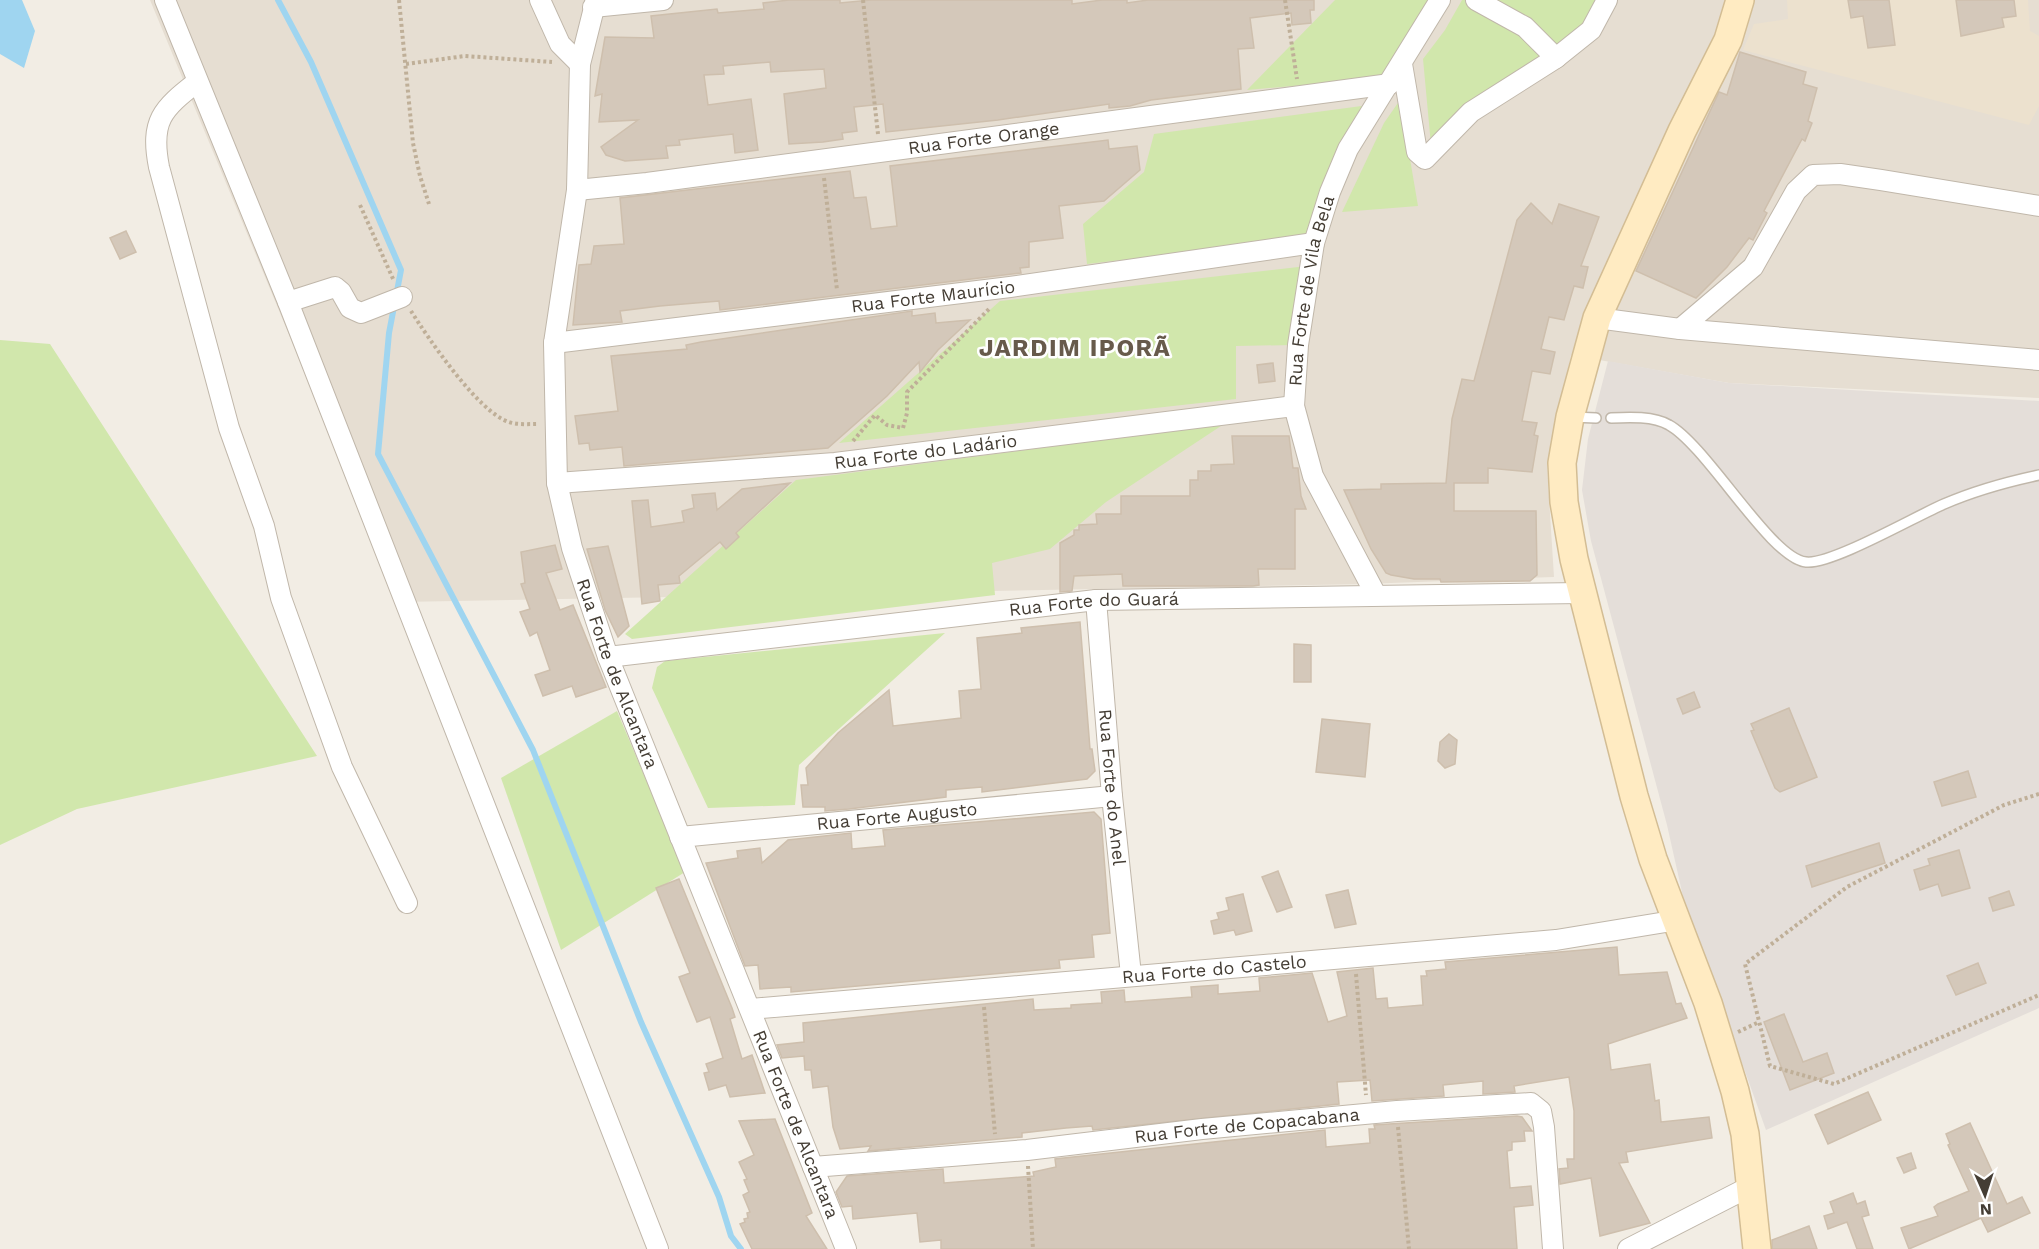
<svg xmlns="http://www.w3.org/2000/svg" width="2039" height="1249" font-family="'Work Sans',sans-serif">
<rect width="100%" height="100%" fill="#f2ede4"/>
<path fill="#e6ded2" d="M150,0H2039V398L1729,383L1571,355L1547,466L1554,577L1364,584L400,602Z"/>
<path fill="#e4ded9" d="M1608,361L1729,383L2039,401V1008L1766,1130L1684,901L1667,825L1591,541L1582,490L1588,439Z"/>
<path fill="#ece1ce" d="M1787,0H2028L2030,31L2039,36V106L2029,125L1743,50L1754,24L1788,19Z"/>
<g fill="#d1e7ac">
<path d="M1335,0H1434L1384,78L1247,90Z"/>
<path d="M1462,0H1600L1590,18L1570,38L1431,145L1423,59L1445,30Z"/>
<path d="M1400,100L1418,206L1342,212L1384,123Z"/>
<path d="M1369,105L1311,238L1087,264L1083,224L1144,172L1154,134Z"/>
<path d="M1307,266L1293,345L1236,346V399L839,443L1000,301Z"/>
<path d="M0,340L50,344L317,756L77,809L0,845Z"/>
<path d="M1224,424L1106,502L1050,549L992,563L995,595L632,639L625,634L796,480Z"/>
<path d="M945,633L799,765L795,805L708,808L652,688L657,667L665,661Z"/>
<path d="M617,711L685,872L561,950L501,778Z"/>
</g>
<path fill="#9fd5f0" d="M0,0H22L35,31L24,68L0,54Z"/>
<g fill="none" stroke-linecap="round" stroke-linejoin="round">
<path stroke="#9fd5f0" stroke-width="6" d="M278,0L311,62L401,270L389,333L378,454L533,750L641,1022L719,1197L731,1236L741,1249"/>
</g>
<g fill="#d4c8ba" stroke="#cebfad" stroke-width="1.5">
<path d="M789,0H840V3L871,0H1072V4L1102,0H1127V3L1148,0H1314V10H1310L1311,23L1292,25L1291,13L1250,18L1254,48L1238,49L1241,89L1151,100L1130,106L1109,108V104L998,120L886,132L883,104L854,107L857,131L842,133L843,139L823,142L789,144L784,94L826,88L824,69L771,72L770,62L723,66L724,74L704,75L708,105L751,99L758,150L735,153L733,134L679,140L680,145L666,146L668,158L625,161L606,155L601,147L638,120L599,122L602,94L595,96L605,37L654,38L651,16L717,9L718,13L764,9L763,3Z"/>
<path d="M1848,0H1889L1895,45L1868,48L1863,16L1851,18Z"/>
<path d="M1956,0H2014L2016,16L2002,18L2004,27L1961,36Z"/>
<path d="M1740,52L1806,72L1803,84L1817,88L1808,121L1812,123L1805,141L1802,139L1764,211L1767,213L1753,240L1749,238L1727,267L1696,298L1636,271L1719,92L1727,95Z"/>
<path d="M1108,140L1109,149L1137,146L1140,170L1104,201L1059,206L1063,238L1029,242V267L1020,268L1021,273L720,310L719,301L660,306L620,311L622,322L573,325L579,265L591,264L594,246L624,244L620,198L850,171L854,198L866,197L871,229L897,226L890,166Z"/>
<path d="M1531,203L1552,224L1559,204L1599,217L1581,266L1588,267L1583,288L1574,286L1564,320L1549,317L1541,349L1555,352L1550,374L1532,371L1522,421L1537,423L1534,435L1538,436L1532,472L1488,468V483H1454V511H1536L1537,575L1530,581L1441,582L1440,579H1414L1391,575L1386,573L1371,549L1344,490L1381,489V484L1446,483L1452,419L1462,379L1474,381L1517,220Z"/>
<path d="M126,231L136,252L120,259L110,238Z"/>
<path d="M912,311V316L935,313L936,323L970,320L938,350L920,372L919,362L887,396L828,448L624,466L622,447L590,450L589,443L579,444L575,416L618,411L611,356L687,349L686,345L701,342Z"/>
<path d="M1273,363L1275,381L1259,383L1257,365Z"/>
<path d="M1232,436H1289L1293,468H1298L1301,496L1306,509H1295V569H1258L1259,585L1253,586H1123L1122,574L1074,576L1072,591L1060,592V543L1074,535V530H1079V525L1097,524L1096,514H1121V496H1190V480H1198V471H1211V465L1234,464Z"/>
<path d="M790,483L736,533L739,537L726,549L720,542L679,576L680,583L658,585L660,601L642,604L632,501L648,500L651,527L684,522L682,511L694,508L692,495L715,493L717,510L742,489Z"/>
<path d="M555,545L562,569L546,573L560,610L573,605L606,687L576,697L572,686L543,696L535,675L550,670L537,632L530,636L520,612L530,609L521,584L525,583L521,552Z"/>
<path d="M608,546L629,626L618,637L605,610L587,549Z"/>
<path d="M1080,622L1090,749H1092L1095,771L1087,779L982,792V787L946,790V797L849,809L825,811V807H803L801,785H808L806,768L838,733L889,690L893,726L961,718L959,691L981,689L977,638L1022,633L1021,628Z"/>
<path d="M1294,644L1311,645V682H1294Z"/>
<path d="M1694,692L1700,707L1683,714L1677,699Z"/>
<path d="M1789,708L1817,777L1780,792L1775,788L1751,731L1754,730L1751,724Z"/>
<path d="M1322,719L1370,724L1365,777L1316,772Z"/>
<path d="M1449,734L1457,740L1455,764L1445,768L1438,761L1440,742Z"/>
<path d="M1968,771L1976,797L1942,806L1934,782Z"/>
<path d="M1094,812L1101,819L1110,933L1092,935L1094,957L1059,960L1060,968L791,992V987L760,989L758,965L745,966L706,863L738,858L737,851L760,848L762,863L788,840L851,833L852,849L885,846L883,830Z"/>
<path d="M1879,843L1885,863L1812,887L1806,866Z"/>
<path d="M1959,850L1970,888L1942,896L1938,884L1920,890L1914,870L1930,865L1928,859Z"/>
<path d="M1278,871L1292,907L1277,912L1262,877Z"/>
<path d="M679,879L732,1008L735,1017L730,1019L742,1059L752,1055L765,1093L730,1097L726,1085L709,1090L704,1073L709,1072L706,1064L723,1058L710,1017L697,1022L679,977L690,973L656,888Z"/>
<path d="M1348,890L1356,924L1335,928L1326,895Z"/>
<path d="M2009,891L2014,905L1993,911L1989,898Z"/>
<path d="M1243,894L1252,931L1236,935L1234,930L1214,934L1211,921L1219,919L1217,913L1229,910L1226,898Z"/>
<path d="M1617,947L1619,975L1667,972L1676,1004L1681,1003L1687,1018L1608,1044L1611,1070L1650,1064L1655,1101L1659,1100L1661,1122L1709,1117L1712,1138L1626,1152L1628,1162L1619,1163L1650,1223L1600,1236L1591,1178L1560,1184L1559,1169L1568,1168L1567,1159H1574V1111L1569,1077L1514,1086L1515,1092L1483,1094V1081L1443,1085L1444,1096L1372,1101L1370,1080L1337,1082L1339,1104L1093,1130L1092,1126L1066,1128L1022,1133V1137L868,1151L871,1146L840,1149L833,1127L828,1086L813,1088L811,1070H805L804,1056L782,1058L777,1045L804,1042L803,1023L1033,999L1034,1010L1071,1008V1005L1102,1003L1101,992L1124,990L1125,1002L1192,997L1191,987L1218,985V994L1260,991L1259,978L1312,973L1328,1022L1347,1016L1337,972L1373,968L1376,999L1387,998L1388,1008L1423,1005L1421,976H1427L1426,971L1446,969L1445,962Z"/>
<path d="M1978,963L1986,983L1956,995L1947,976Z"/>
<path d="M1784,1014L1803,1062L1827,1053L1834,1073L1790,1090L1764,1022Z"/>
<path d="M1868,1092L1881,1120L1828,1144L1815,1115Z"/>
<path d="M1517,1116L1522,1117L1532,1131H1524L1525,1141L1512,1142V1150L1507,1151L1510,1188L1531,1186L1533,1205L1514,1207L1517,1249H941V1240L920,1242L917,1213L853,1219L852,1206L842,1207L836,1192L847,1176L943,1169L944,1183L1034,1176L1033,1172L1056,1167L1055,1159L1325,1130L1326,1147L1370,1143L1369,1129H1375L1374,1125Z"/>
<path d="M775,1119L812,1213L806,1216L827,1249H752L740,1224L745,1222L744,1219L748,1218L747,1213L750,1212L743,1195L749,1192L744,1180L747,1179L739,1162L754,1155L739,1121Z"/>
<path d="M1970,1123L2007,1204L2022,1197L2030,1213L1988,1232L1981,1218L1909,1249L1901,1228L1938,1216L1934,1207L1938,1204L1969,1191L1948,1145L1950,1144L1946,1134Z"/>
<path d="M1911,1153L1916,1168L1904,1173L1897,1158Z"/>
<path d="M1853,1193L1857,1204L1865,1201L1869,1215L1862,1217L1873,1249H1857L1847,1222L1828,1229L1824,1216L1834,1213L1830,1202Z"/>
<path d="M1809,1226L1817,1249H1772V1240Z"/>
</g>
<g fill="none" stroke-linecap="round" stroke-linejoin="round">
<g stroke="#c0b7aa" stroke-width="12">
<g id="service">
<path d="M1572,417L1596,418"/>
<path d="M1611,418C1629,417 1654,416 1669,425C1707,446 1771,559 1806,562C1831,565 1916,516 1944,504C1974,491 2006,482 2039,475"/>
</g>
</g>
<g stroke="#c0b7aa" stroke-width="22">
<g id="minor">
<path d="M165,0L288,302L658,1249"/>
<path d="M540,0L560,44L580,64"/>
<path id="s1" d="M596,0L580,64L577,190L554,343L557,483L572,548L608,657L846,1249"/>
<path d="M593,7L663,0"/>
<path d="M1556,58L1591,30L1607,0"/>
<path d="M1402,64L1417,152L1425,159L1471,112L1556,58L1525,27L1476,0"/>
<path d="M197,82C162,109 150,121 159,167L229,428L264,526L281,598L342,767L407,903"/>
<path id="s2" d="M577,190L647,183L1390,84"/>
<path d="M288,302L335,287L341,292L350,308L361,313L402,297"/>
<path d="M1597,318L1680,329L2039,360"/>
<path d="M1680,329L1753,267L1796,191L1813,175L1840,174L1881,180L2039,206"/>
<path id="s3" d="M554,343L1010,287L1314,243"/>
<path id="s4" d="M557,483L835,463L1294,406"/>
<path id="s5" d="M1376,595L1313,476L1294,406L1298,345L1314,243L1330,192L1348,149L1440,0"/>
<path id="s6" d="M1096,600L1112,796L1131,975"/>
<path id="s7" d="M608,657L1096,600L1582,593"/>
<path id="s8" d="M680,837L1112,796"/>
<path id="s9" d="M751,1009L1556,940L1678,920"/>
<path id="s10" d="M813,1167L1027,1150L1202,1129L1397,1111L1531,1103L1541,1111L1544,1127L1553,1249"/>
<path d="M1628,1249L1751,1186"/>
</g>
</g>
<g stroke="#d3bd94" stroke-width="30">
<path id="secondary" d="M1740,0L1728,40L1682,131L1597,318L1570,417L1562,463L1564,502L1574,559L1634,796L1653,859L1708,1003L1735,1091L1745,1134L1757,1249"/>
</g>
<g stroke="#bfaf98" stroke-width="4" stroke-dasharray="3 3" stroke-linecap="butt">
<path d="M399,0L413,143L420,176L429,204"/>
<path d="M863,0L878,134"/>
<path d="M1285,0L1297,79"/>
<path d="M406,64L465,56L552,62"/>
<path d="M824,178L837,290"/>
<path d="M360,205L394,281"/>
<path d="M411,311C428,338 479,413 509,422C518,425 528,424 537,424"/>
<path d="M853,441L875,415L887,425L903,428L907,413V392L990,308"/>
<path d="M2039,794L2004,805L1847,887L1745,964L1770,1066L1834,1084L2039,995"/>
<path d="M1356,974L1366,1095"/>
<path d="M984,1007L995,1134"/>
<path d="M1738,1032L1759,1022"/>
<path d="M1398,1127L1409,1249"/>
<path d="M1028,1166L1033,1249"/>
</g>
<use href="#service" stroke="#fff" stroke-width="9"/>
<use href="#minor" stroke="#fff" stroke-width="20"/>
<use href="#secondary" stroke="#ffebc2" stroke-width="27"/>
</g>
<g text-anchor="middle" stroke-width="5" stroke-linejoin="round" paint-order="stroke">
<g font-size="18" fill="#443d34" stroke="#fff">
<text dy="6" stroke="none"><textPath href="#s2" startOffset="410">Rua Forte Orange</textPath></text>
<text dy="6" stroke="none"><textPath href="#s5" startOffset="324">Rua Forte de Vila Bela</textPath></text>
<text dy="6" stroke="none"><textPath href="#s3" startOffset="382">Rua Forte Maurício</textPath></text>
<text dy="6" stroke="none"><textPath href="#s4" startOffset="370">Rua Forte do Ladário</textPath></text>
<text dy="6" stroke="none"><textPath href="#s7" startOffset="489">Rua Forte do Guará</textPath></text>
<text dy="6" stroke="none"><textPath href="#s1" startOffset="687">Rua Forte de Alcantara</textPath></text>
<text dy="6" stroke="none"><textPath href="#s6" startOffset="188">Rua Forte do Anel</textPath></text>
<text dy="6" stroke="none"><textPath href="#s8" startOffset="218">Rua Forte Augusto</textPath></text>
<text dy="6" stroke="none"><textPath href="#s9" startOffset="465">Rua Forte do Castelo</textPath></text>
<text dy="6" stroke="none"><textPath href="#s1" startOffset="1172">Rua Forte de Alcantara</textPath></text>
<text dy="6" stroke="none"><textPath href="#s10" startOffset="436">Rua Forte de Copacabana</textPath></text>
</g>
<g font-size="24" font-weight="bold" letter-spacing="1.5" fill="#675a4b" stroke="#fff">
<text x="1075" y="356">JARDIM IPORÃ</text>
</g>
</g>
<g transform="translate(1985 1195) rotate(177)" stroke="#ffffff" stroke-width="4.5" paint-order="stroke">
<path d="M0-4.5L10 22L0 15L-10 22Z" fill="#443d34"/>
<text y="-9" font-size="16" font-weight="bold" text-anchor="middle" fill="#443d34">N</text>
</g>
</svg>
